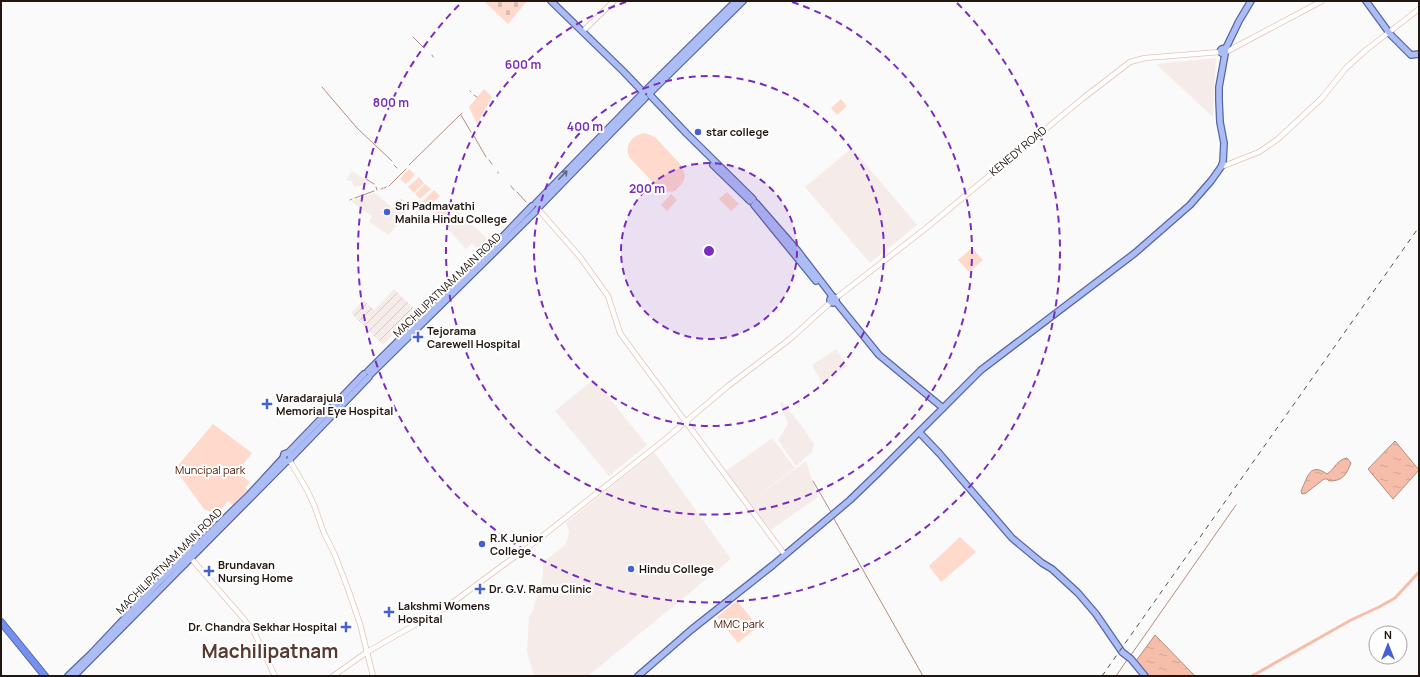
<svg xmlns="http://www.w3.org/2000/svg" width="1420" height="677" font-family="Manrope,sans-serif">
<defs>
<pattern id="industrial-furrows" width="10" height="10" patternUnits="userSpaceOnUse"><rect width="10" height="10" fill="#f5ece9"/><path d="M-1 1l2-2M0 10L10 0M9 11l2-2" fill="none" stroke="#d2cac7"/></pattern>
<pattern id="cemetery-stones" width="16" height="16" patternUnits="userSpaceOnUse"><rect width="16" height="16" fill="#fed9cc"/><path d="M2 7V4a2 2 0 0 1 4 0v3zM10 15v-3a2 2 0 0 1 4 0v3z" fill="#d9baae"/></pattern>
<pattern id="water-ripples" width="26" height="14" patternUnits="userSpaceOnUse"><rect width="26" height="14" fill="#f6beaa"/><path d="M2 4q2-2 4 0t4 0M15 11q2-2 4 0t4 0" fill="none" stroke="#d3a391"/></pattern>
</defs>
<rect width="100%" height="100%" fill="#fafafa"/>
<g fill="#f5ece9">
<path d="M1216,58L1213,117L1156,64Z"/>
<path d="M852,148L917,225L870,263L805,187Z"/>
<path d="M352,171L371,184L354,187L352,181L346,180Z"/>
<path d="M375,193L392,208L401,198L411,206L389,235L369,222L372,216L351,201Z"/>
<path d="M457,211L488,239L479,249L472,243L466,249L445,226Z"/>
<path d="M836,349L847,366L822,383L812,365Z"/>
<path d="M594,379L647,445L609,476L555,411Z"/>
<path d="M782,402L801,425L814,444L812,452L796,466L778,440L788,424L780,403Z"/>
<path d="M772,438L795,468L749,502L726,471Z"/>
<path d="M654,452L731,559L588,676H534L527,652L529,617L533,611L535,602L539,594L543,576V562L564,546L568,538L569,532L566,523Z"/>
<path d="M806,461L818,497L771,530L749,502Z"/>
</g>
<path fill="url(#industrial-furrows)" d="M394,289L416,311L383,345L351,313L364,300L374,310Z"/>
<path fill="url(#cemetery-stones)" d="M484,1H527L508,24Z"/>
<g fill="#fed9cc">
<path d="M484,89L492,97L477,124L469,107Z"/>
<path d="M841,99L847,106L837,115L831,108Z"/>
<path d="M645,133L655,137L681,165L685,175L684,180L682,184L675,191L670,192L660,190L629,157C624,144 633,135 645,133Z"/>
<path d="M409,169L415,175L406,184L400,179Z"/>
<path d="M419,177L424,183L414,193L408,187Z"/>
<path d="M425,184L431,189L420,199L415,194Z"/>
<path d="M434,190L440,196L428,207L422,202Z"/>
<path d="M727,192L739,204L731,211L719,199Z"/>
<path d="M671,194L677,200L667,211L661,205Z"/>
<path d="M446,202L452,208L440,220L434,214Z"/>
<path d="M972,248L983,260L969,272L958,260Z"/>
<path d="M213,424L252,453L237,472L250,482L245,488L248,490L234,506L228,501L217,514L204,509L175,469Z"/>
<path d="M960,537L976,552L941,582L929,566Z"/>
<path d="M737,601L758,626L738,643L717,617Z"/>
</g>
<g fill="url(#water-ripples)" stroke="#b68c7c">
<path d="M1395,441L1419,470L1393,499L1368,469Z"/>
<path d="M1347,458L1351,463C1346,475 1343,481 1329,481L1327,479H1324L1306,493L1302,494L1301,491C1308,476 1310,462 1327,474C1335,469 1336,460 1347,458Z"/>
<path d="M1155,635L1195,676H1149L1136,661Z"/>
</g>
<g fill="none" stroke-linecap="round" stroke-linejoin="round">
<g stroke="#b68c7c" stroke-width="1">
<path d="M413,37L424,48"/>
<path d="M432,55L433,57"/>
<path d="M322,87L357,128L392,161"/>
<path d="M470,91L471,92"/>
<path d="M474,95L477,97"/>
<path d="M461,115L471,132"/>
<path d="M474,136L486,157"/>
<path d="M489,160L492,164"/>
<path d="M394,165L397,168"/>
<path d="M409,165L462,113"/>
<path d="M498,172V173"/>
<path d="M366,179L374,184"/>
<path d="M389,186L406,169"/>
<path d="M511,186L514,190"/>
<path d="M376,187L377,190"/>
<path d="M384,188L386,187"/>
<path d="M381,189L383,188"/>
<path d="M517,192L526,202"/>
<path d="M355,198L374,191"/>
<path d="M350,200L352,199"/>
<path d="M813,481L831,512"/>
<path d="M833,517L923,676"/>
<path d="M1131,655L1236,505"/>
<path d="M1116,676L1127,660"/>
</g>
<path stroke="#f6beaa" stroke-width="3" d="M1252,676L1351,620L1379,607L1395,598L1419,572"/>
<g stroke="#e5c3b6" stroke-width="6">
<g id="minor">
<path d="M583,31L614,1"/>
<path d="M1226,52L1322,1"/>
<path d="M1221,167L1259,152L1278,139L1322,98L1346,68L1366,50L1419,9"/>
<path d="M538,209L580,257L608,296L620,333L636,355L785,555"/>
<path d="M836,298L925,229L1082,99L1130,62L1145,58L1220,52"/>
<path d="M290,461L307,490L314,505L324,533L335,555L348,589L360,624L373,676"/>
<path d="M189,556L243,618L255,634L275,676"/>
<path d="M333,676L367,652L448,606L506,563L526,549L663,441L728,386L790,339L831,302"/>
</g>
</g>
<g stroke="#5866a1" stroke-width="8">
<g id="major">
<path d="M551,1L624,72L643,92"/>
<path d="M1366,1L1390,34L1411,55L1419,54"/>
<circle cx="1223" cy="51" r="2.5"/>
<path d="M1225,50L1239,21L1251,1"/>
<path d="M646,90L736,1"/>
<path d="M650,93L743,1"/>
<path d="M650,95L687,134L753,199"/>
<path d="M713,165L750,201"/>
<path d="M536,203L642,94"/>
<path d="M756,203L797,250L833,297"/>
<path d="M754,205L816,281"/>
<path d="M539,207L645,98"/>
<circle cx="833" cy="300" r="3"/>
<path d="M836,302L879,355L943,408"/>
<path d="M368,371L485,255L532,206"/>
<path d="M371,374L537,210"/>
<path d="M919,432L939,453L1012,538L1042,563L1052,569L1078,593L1096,614L1122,652L1131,659L1145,676"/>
<path d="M288,453L364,374"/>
<path d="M291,458L369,377"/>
<path d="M68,676L91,654L157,584L249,495L283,458"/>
<path d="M74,676L286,462L290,460L291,455L288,453L284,454L283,460L286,462"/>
<path d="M638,676L691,630L773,565L850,500L878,473L981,370L1135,253L1190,205L1211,181L1221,167L1223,162L1224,143L1220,122L1219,100V87L1225,54"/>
</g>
</g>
<g stroke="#5866a1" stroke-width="8">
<path id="highway" d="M1,622L45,676"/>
</g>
<use href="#minor" stroke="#fff" stroke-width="4.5"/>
<use href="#major" stroke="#acbdf5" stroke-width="5.5"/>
<use href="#highway" stroke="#7591ef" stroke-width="6"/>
<path stroke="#574e4a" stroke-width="1" stroke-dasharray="5 5" stroke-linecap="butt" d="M1102,676L1419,227"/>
</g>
<defs><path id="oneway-shaft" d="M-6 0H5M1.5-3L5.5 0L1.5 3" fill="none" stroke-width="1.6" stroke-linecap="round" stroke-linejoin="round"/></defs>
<use stroke="#676a83" href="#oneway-shaft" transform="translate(563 175) rotate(-46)"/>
<circle cx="709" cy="251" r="88" fill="#7b2cbf" fill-opacity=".12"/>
<g fill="none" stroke="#7b2cbf" stroke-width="2" stroke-dasharray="7 5">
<circle cx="709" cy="251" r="88"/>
<circle cx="709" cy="251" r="175"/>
<path d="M792 2A263 263 0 1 1 626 2"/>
<path d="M957 3A351 351 0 1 1 461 3"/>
</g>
<g fill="#4660d4" stroke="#fff" stroke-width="1.5">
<circle cx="698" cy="132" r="4"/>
<circle cx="387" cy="212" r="4"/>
<path d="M416 331h4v4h4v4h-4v4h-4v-4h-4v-4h4z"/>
<path d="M265 398h4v4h4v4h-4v4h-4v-4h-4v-4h4z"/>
<circle cx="482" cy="544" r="4"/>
<circle cx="631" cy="569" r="4"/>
<path d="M207 565h4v4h4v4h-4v4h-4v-4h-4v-4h4z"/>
<path d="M478 583h4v4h4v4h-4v4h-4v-4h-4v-4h4z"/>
<path d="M387 606h4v4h4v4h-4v4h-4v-4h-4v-4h4z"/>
<path d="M344 621h4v4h4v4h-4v4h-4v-4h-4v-4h4z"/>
</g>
<g text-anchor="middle" stroke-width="4" stroke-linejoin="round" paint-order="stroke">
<g font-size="11" font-weight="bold" fill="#221611" stroke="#fff" text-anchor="start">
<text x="706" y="136">star college</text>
<text x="395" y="210">Sri Padmavathi<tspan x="395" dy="13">Mahila Hindu College</tspan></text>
<text x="427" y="335">Tejorama<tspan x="427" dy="13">Carewell Hospital</tspan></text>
<text x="276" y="402">Varadarajula<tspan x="276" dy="13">Memorial Eye Hospital</tspan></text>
<text x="490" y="542">R.K Junior<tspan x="490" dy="13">College</tspan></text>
<text x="218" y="569">Brundavan<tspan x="218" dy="13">Nursing Home</tspan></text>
<text x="639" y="573">Hindu College</text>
<text x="489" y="593">Dr. G.V. Ramu Clinic</text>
<text x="398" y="610">Lakshmi Womens<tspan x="398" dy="13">Hospital</tspan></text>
<text x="337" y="631" text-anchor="end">Dr. Chandra Sekhar Hospital</text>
</g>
<g font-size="11" fill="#221611" stroke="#fff">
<text transform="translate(1018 151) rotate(-40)" y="4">KENEDY ROAD</text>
<text transform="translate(447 285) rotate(-44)" y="4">MACHILIPATNAM MAIN ROAD</text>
<text transform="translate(169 561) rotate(-45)" y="4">MACHILIPATNAM MAIN ROAD</text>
</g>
<g font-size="11" fill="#4d1700" stroke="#fff">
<text x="210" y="474">Muncipal park</text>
<text x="739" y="628">MMC park</text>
</g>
<g font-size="19" font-weight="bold" fill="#573b31" stroke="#fff">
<text x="270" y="658">Machilipatnam</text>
</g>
</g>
<circle cx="709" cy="251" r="6" fill="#7b2cbf" stroke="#fff" stroke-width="2"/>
<g font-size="12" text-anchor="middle" font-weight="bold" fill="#7b2cbf" stroke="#fff" stroke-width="4" stroke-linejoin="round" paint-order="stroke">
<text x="523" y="69">600 m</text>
<text x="391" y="107">800 m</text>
<text x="585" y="131">400 m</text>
<text x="647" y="193">200 m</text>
</g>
<rect width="1420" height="677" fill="none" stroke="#221611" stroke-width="4"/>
<g transform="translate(1388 645)"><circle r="19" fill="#ffffff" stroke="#a7a2a0"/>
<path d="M0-3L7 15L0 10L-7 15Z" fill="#4660d4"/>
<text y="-6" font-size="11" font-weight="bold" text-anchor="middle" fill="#221611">N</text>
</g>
</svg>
